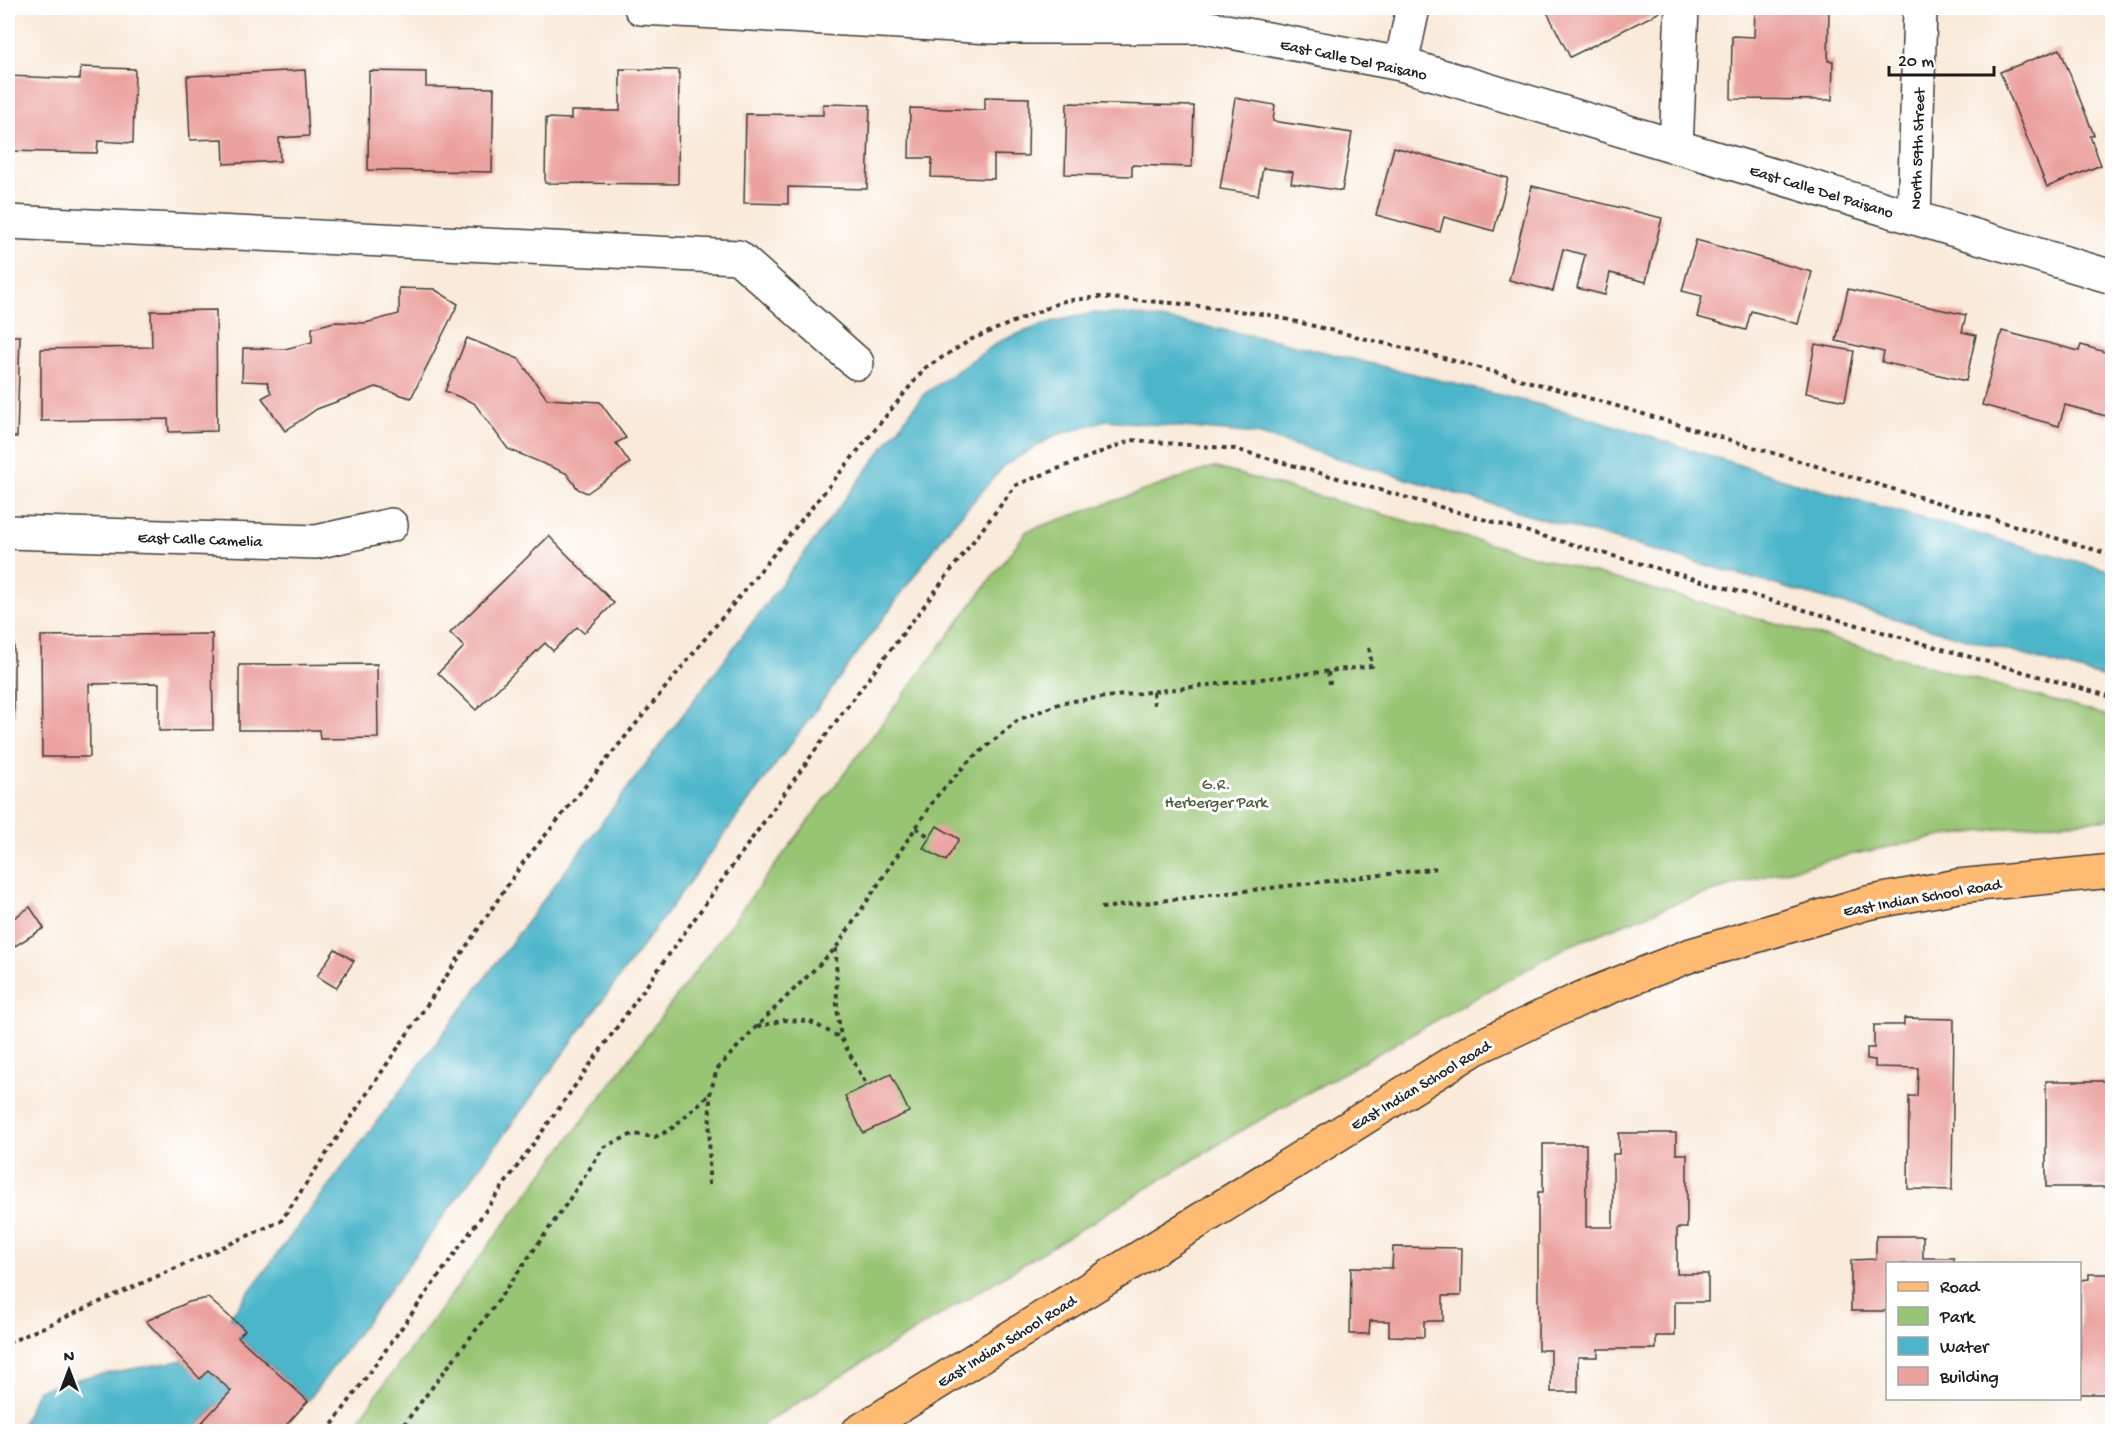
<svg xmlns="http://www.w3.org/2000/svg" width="2120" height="1439" font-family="'Gochi Hand',sans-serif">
<rect width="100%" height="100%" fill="#fff"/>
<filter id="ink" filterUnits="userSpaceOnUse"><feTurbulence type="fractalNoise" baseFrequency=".0167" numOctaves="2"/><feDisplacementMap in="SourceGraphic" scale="12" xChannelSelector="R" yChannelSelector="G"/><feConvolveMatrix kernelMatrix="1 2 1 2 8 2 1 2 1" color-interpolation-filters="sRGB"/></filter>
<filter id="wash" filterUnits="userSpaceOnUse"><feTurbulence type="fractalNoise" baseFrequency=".008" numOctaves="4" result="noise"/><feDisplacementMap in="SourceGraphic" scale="24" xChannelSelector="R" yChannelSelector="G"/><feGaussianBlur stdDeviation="1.35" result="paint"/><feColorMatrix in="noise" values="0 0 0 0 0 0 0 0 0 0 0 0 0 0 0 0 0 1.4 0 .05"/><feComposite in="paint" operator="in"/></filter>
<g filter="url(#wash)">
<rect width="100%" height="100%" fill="#f9ead9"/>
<path fill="#98c573" stroke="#5a7048" stroke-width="1.5" d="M1213,467L2112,717V819L2042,824L1944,836L1849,855L1769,875L1682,901L1566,947L1237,1133L752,1431L351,1432L379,1391L1027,531Z"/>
<g fill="#4cb5ca" stroke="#346873" stroke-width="1.5">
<path d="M1092,313L1134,315L1203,326L1275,340L1582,415L1796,483L2112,571V680L1517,512L1257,434L1106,420L1054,436L1005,465L948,530L308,1401L238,1337L244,1330L230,1317L924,394L1000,341L1047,323Z"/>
<path d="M183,1360L200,1378L208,1370L231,1391L193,1431L18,1432L38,1390L86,1377Z"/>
</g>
<g id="blocks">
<g fill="#eba19d">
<path d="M1557,8H1657L1660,12L1570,57L1547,12Z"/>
<path d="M1755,8H1829L1828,61H1833L1832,100L1731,99L1732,36L1754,37Z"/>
<path d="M2060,49L2094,135L2090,136L2101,165L2047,187L2000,72Z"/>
<path d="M81,67L135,69L133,143L98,141L97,153L8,151V76L80,79Z"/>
<path d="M620,69L679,70L678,184L545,183L546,118L571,119V111H620Z"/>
<path d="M305,70L309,136L279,138L280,161L224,164L223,139L190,140L187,76Z"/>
<path d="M369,71L426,72V87L494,88L492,172L368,170Z"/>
<path d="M985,97L1029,98L1028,156L994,155V179L931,177L932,158H909L910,108L985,110Z"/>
<path d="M1235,98L1275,105L1273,121L1352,133L1342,191L1291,183L1293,172L1263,168L1258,195L1220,189Z"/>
<path d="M1067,103L1194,106L1192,167L1132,165V176L1065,174Z"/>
<path d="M823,104L870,105L867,189L788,187V204L744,203L746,114L823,115Z"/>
<path d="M1394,147L1508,178L1494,231L1444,217L1440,232L1376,215Z"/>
<path d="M1532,186L1662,218L1646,282L1610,273L1605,295L1577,288L1585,255L1563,249L1553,291L1509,280Z"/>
<path d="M1696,240L1812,272L1798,324L1751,311L1746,330L1697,317L1702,296L1682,291Z"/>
<path d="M399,288L434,289L458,304L411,398L376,387L317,409L285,431L262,398L271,393L267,382L242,381L243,348L285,349L312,342V328L334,322L365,323L399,314Z"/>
<path d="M1848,289L1966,315L1962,332L1976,335L1966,381L1882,362L1884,352L1836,341Z"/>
<path d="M216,310L217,431L169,432L168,419L41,421V349L152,347L151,311Z"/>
<path d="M2002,331L2079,351L2081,345L2112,354V391L2106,416L2065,405L2059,426L1982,405Z"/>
<path d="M8,336H20L17,437H8Z"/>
<path d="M467,338L519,359L547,399L600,402L626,438L616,443L630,463L587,493L578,489L566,473L508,449L474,403L445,391Z"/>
<path d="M1815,344L1854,351L1845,401L1806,393Z"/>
<path d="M549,536L614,603L584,633L577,627L553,651L545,643L476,710L438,673L464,647L450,633Z"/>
<path d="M212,634L213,730L159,731V683L89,684L90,757H42L41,636Z"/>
<rect x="8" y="643" width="6" height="76"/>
<path d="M377,664L378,738L320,739L319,730H239V665Z"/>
<path d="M937,826L959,839L946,861L923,848Z"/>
<path d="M30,907L44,928L15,946L8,935V922Z"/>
<path d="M335,949L354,961L336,988L317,976Z"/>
<path d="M1904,1018L1954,1019L1952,1190L1908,1189L1909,1096H1917L1918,1068L1875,1067V1060L1867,1059V1048H1874V1025H1904Z"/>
<path d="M891,1074L909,1112L863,1133L845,1096Z"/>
<rect x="2046" y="1081" width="66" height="106"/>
<path d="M1619,1133H1676V1154H1687V1228H1677V1274H1708V1302H1675V1336H1656V1349H1598V1357H1578V1392H1551V1350H1538V1192H1543V1144H1586V1227H1613V1154H1619Z"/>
<path d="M1876,1236H1923V1258H1954V1264H1888V1311H1851V1260L1876,1259Z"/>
<path d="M1393,1247L1462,1248L1461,1296H1443V1321H1424V1337L1389,1336V1321H1370L1369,1334H1350L1351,1267L1392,1268Z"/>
<path d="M2089,1274H2112V1394H2080V1280L2089,1279Z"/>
<path d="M208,1298L245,1330L238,1337L308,1401L280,1432H193L231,1391L208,1370L200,1379L146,1321L189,1302Z"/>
</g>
</g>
</g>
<g filter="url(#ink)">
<use href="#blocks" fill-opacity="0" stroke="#3d3b38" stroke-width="1.5"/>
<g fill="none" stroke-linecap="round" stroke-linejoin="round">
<g stroke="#3d3b38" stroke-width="36">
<g id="minor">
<path d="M641,8L992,27H1204L1401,64L2112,277"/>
<path d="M1401,64L1413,8"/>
<path d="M1676,147L1682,8"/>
<path d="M1914,218L1920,8"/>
<path d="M8,222L738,257L857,363"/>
<path d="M8,532L316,542L391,525"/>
</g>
</g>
<g stroke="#3d3b38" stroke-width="36">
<path id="major" d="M858,1432L1294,1162L1474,1049L1582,998L1691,955L1867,903L1958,886L2112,871"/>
</g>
<g stroke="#3d3b38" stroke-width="4" stroke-dasharray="4.5 4.5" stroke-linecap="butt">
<path d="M1328,672L1330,684"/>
<path d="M1153,692L1154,705"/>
<path d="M916,828L930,837"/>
<path d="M1101,908L1439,868"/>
<path d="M836,948L837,1008L841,1038"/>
<path d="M757,1027L784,1020L809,1021L841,1038L867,1086"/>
<path d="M709,1185L710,1094L717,1069L756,1027L836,948L936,797L968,762L1018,720L1064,702L1372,666L1369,647"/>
<path d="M8,1343L281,1221L522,864L925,368L972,339L1064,301L1098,297L1183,304L1269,315L1440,357L1610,404L2112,555"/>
<path d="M327,1432L834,724L1016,485L1132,440L1235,449L2112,697"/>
<path d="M398,1432L492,1309L565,1206L604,1147L633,1134L655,1137L670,1130L710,1094"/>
</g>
<use href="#minor" stroke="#fff" stroke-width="33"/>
<use href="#major" stroke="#ffbb71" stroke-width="33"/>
</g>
</g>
<g text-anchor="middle" stroke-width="6" stroke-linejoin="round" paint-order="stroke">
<g font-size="16" fill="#1c1c1c" stroke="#fff">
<text transform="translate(1354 58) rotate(12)" y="6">East Calle Del Paisano</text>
<text transform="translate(1916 149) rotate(-88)" y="6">North 59th Street</text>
<text transform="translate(1822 190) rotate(17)" y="6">East Calle Del Paisano</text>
<text transform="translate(200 538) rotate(2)" y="6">East Calle Camelia</text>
<text transform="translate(1922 896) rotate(-10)" y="6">East Indian School Road</text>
<text transform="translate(1420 1084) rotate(-31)" y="6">East Indian School Road</text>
<text transform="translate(1006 1340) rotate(-32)" y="6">East Indian School Road</text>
</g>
<g font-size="16" fill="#4e603f" stroke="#fff">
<text x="1216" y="789">G.R.<tspan x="1216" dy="18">Herberger Park</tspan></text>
</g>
</g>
<rect width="2120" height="1439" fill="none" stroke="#fff" stroke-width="30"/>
<rect x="1886" y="1262" width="195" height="138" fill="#ffffff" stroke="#a4a4a4" stroke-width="1.5"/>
<rect x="1898" y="1282" width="30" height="9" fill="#ffbb71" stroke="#a4a4a4" stroke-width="1.5"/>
<text x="1940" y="1292" font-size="18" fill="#1c1c1c">Road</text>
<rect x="1898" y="1307" width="30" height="18" fill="#98c573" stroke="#a4a4a4" stroke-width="1.5"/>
<text x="1940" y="1322" font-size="18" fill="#1c1c1c">Park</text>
<rect x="1898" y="1337" width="30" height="18" fill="#4cb5ca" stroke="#a4a4a4" stroke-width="1.5"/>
<text x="1940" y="1352" font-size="18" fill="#1c1c1c">Water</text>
<rect x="1898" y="1367" width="30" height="18" fill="#eba19d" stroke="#a4a4a4" stroke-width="1.5"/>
<text x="1940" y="1382" font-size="18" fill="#1c1c1c">Building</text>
<g transform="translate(69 1370)" stroke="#ffffff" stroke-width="4.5" paint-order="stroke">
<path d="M0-4.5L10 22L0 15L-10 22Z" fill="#1c1c1c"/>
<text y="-9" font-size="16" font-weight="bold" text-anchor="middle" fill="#1c1c1c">N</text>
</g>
<path d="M1889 66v9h105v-9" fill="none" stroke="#1c1c1c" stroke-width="3"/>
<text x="1898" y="66" font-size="18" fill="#1c1c1c" stroke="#ffffff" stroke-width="4.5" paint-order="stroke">20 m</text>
</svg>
